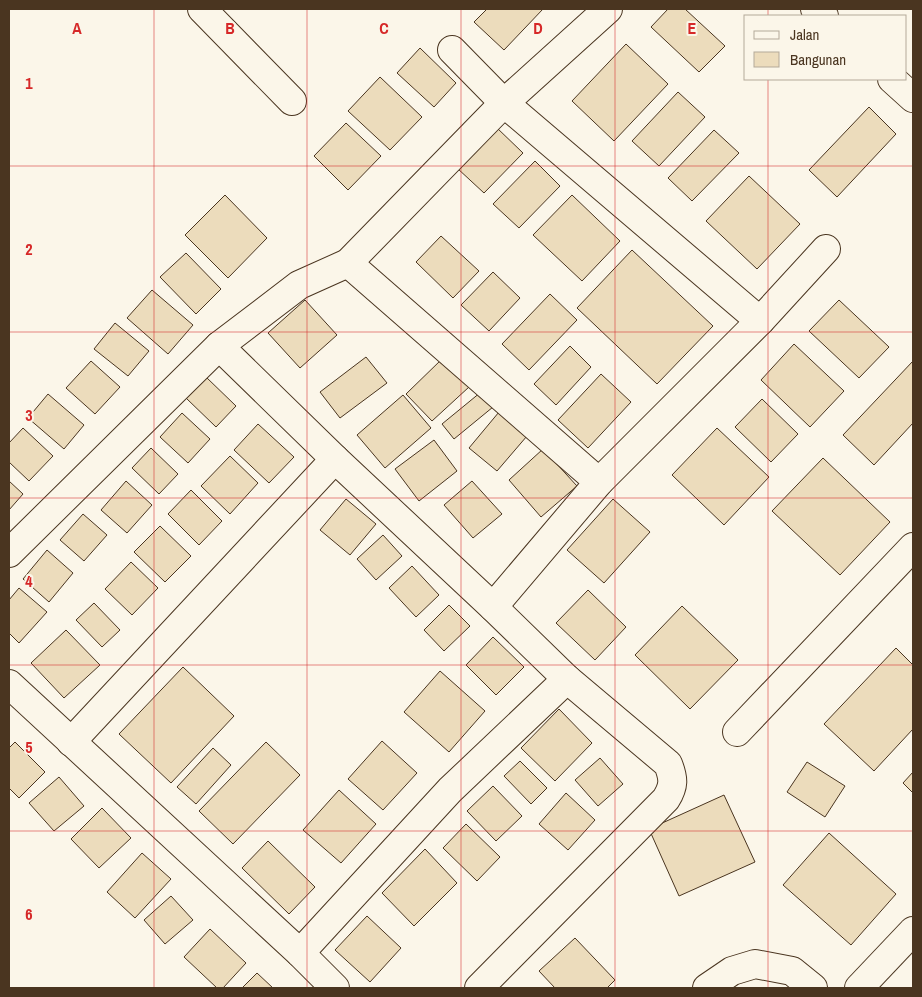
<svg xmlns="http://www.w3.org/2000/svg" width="922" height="997" font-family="'Archivo Narrow',sans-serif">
<rect width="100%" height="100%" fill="#fbf6e9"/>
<g fill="#ecdcbc" stroke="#4a3520">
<path d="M487,9H543L504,50L474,22Z"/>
<path d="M668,9H685L725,46L699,72L651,27Z"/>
<path d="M626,44L668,84L614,141L572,101Z"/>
<path d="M420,48L456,83L434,107L397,73Z"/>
<path d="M380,77L422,117L390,150L348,111Z"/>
<path d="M678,92L705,117L659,166L632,141Z"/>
<path d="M869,107L896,134L837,197L809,170Z"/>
<path d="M346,123L381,156L348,190L314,156Z"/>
<path d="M496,127L523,153L484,193L457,168Z"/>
<path d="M714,130L739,153L692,201L668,178Z"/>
<path d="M535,161L560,186L519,228L493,204Z"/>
<path d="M749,176L800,224L757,269L706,221Z"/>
<path d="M225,195L267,238L228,278L185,235Z"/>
<path d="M572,195L620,241L582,281L533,235Z"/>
<path d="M441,236L479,271L453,298L416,262Z"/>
<path d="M632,250L713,326L657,384L577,308Z"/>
<path d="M186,253L221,289L196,314L160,277Z"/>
<path d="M493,272L520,298L489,331L461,305Z"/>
<path d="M152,290L193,325L168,354L127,318Z"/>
<path d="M550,294L577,320L529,370L502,344Z"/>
<path d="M305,300L337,335L300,368L268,333Z"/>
<path d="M839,300L889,347L859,378L809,331Z"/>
<path d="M115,323L149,351L128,376L94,349Z"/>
<path d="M794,344L844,391L810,427L761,380Z"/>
<path d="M570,346L591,367L556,405L534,384Z"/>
<path d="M366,357L387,383L340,418L320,392Z"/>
<path d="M442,359L469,387L432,421L406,394Z"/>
<path d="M91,361L120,387L95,414L66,388Z"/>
<path d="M913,361V423L874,465L843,435Z"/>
<path d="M601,374L631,402L588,448L558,420Z"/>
<path d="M206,377L236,406L216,427L186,398Z"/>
<path d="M481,392L493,407L454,439L442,424Z"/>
<path d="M48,394L84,425L64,449L28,418Z"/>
<path d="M403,395L431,428L385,468L357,435Z"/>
<path d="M762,399L798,434L771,462L735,427Z"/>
<path d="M499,412L527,436L497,471L469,448Z"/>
<path d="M182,413L210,439L188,463L160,437Z"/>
<path d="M258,424L294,457L269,483L234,450Z"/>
<path d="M23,428L53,456L29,481L9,462V443Z"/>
<path d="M717,428L769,477L724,525L672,475Z"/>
<path d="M434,440L457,471L419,501L395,469Z"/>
<path d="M151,448L178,474L159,494L132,468Z"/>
<path d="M543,449L577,486L541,517L509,480Z"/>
<path d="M230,456L258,483L230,514L201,486Z"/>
<path d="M823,458L890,522L840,575L772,511Z"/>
<path d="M9,481L23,494L9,510Z"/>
<path d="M126,481L152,505L127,533L101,510Z"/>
<path d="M472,481L502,514L473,538L444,505Z"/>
<path d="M191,490L222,521L199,545L168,514Z"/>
<path d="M346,499L376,524L350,555L320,530Z"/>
<path d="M613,499L650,532L604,583L567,550Z"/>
<path d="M83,514L107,535L84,561L60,540Z"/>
<path d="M160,526L191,556L165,582L134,552Z"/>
<path d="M383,535L402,556L376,580L357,559Z"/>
<path d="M47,550L73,573L49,602L23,579Z"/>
<path d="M131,562L158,588L132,615L105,589Z"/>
<path d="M412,566L439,595L416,617L389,588Z"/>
<path d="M19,588L47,612L19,643L9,633V600Z"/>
<path d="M588,590L626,627L595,660L556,623Z"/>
<path d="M94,603L120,630L102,647L76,620Z"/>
<path d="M449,605L470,626L444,651L424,630Z"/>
<path d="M682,606L738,660L690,709L635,655Z"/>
<path d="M66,630L100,665L64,698L31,663Z"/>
<path d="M493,637L524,667L496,695L466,665Z"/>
<path d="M896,648L913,665V729L874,771L824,724Z"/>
<path d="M183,667L234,716L171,783L119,734Z"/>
<path d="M440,671L485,711L449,752L404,712Z"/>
<path d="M559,709L592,743L555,781L521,748Z"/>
<path d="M382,741L417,773L383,810L348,779Z"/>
<path d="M15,742L45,772L19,798L9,788V748Z"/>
<path d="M266,742L300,775L233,844L199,811Z"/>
<path d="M213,748L231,765L196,804L177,787Z"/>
<path d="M600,758L623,784L598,806L575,780Z"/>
<path d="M520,761L547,788L531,804L504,776Z"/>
<path d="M807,762L845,786L825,817L787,792Z"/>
<path d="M913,772V793L903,783Z"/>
<path d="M59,777L84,806L54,831L29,803Z"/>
<path d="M493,786L522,816L496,841L467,811Z"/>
<path d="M339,790L376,824L341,863L303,830Z"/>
<path d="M566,793L595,820L568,850L539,824Z"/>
<path d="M724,795L755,862L679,896L649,829Z"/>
<path d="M102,808L131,838L99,868L71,839Z"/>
<path d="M466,824L500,857L477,881L443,848Z"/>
<path d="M829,833L896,894L851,945L783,885Z"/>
<path d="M268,841L315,887L289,914L242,868Z"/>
<path d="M425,849L457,883L414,926L382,893Z"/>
<path d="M142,853L171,879L135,918L107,892Z"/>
<path d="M171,896L193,920L165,944L144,920Z"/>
<path d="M367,916L401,948L370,982L335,950Z"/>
<path d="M210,929L246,963L223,988H217L184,957Z"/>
<path d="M575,938L615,980L607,988H555L539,971Z"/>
<path d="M257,973L273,988H242Z"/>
</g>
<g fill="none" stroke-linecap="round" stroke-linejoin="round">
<g stroke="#4a3520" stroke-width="30">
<g id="street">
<path d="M202,9L292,101"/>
<path d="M452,50L504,103L760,321"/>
<path d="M348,263L599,482"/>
<path d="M219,346L335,459L493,607L567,679L668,764C674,779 674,786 666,799L479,988"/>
<path d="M9,553L219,346L299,285L348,263L504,103L608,9"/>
<path d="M493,607L599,482L760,321L826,249"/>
<path d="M9,684L300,953L335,988"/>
<path d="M737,732L913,547"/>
<path d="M71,742L335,459"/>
<path d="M300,953L450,790L567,679"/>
<path d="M707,988L732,971L755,964L792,971L813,988"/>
<path d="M859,988L913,931"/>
</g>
</g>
<g stroke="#4a3520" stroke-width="30">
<g id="secondary">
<path d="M815,9L824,16"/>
<path d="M892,79L913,98"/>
</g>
</g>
<use href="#street" stroke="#fbf6e9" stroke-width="28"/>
<use href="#secondary" stroke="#fbf6e9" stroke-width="28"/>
</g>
<path fill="none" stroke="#d62828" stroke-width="1" stroke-opacity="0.55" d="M154,9V988M307,9V988M461,9V988M615,9V988M768,9V16M768,79V988M9,166H913M9,332H913M9,498H913M9,665H913M9,831H913"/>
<g font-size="16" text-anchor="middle" font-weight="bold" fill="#d62828" stroke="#fbf6e9" stroke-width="4" stroke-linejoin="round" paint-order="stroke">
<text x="77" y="34">A</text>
<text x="230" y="34">B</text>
<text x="384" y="34">C</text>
<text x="538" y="34">D</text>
<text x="692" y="34">E</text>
<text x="29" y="89">1</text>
<text x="29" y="255">2</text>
<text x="29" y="421">3</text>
<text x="29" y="587">4</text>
<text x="29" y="753">5</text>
<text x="29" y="920">6</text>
</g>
<rect width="922" height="997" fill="none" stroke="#4a3520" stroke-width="20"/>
<rect x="744" y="15" width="162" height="65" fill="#fbf6e9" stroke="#b4a999"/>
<rect x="754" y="31" width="25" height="8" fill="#fbf6e9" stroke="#b4a999"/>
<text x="790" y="40" font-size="15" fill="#4a3520">Jalan</text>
<rect x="754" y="52" width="25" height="15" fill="#ecdcbc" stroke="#b4a999"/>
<text x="790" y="65" font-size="15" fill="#4a3520">Bangunan</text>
</svg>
